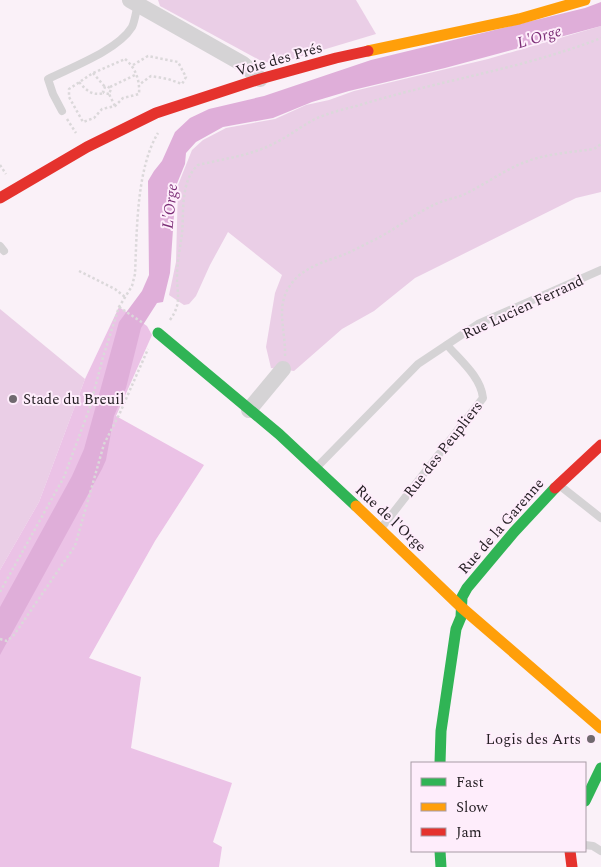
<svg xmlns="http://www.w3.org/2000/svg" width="601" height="867" font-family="Spectral,serif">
<rect width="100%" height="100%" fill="#faf1f8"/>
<g fill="#eacee6">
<path d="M158,0H356L376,34L279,63L263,62L160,6Z"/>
<path d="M601,26V192L576,198L415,278L374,311L342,329L294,371L271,368L266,347L275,293L282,275L228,232L210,265L196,296L189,304L184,305L169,295L176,262L178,185L192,150L203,140L226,128L275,119L306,105L329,100L354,91L488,59Z"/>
<path d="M0,309L85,379L39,502L0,570Z"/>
</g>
<path fill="#ebc2e6" d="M119,307L147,326L152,335L116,416L204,465L155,541L89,658L141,677L131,748L232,783L213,842L222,847L219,867H0V570L39,502L85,379Z"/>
<path fill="#dfaed9" d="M601,2V26L445,68L349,91L312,102L273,118L223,127L196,142L186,153L185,164L176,186L170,273L163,302L157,303L141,328L126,388L114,416L106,460L102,469L0,655V607L72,476L84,449L119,322L142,291L149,275L148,181L154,171L162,161L175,132L190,118L209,109L264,96L371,60L585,8Z"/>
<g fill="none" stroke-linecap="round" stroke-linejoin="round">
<g stroke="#dbd8da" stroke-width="2.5" stroke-dasharray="2.5 2.5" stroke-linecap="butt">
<path d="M125,59C136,68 140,81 139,94L123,98L115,106L102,109L94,118L83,122L69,97V89L93,73Z"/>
<path d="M133,65L148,56L178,62L186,77L182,84L168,79L151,76L140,84"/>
<path d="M93,73L105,87"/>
<path d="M79,82C87,91 92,96 104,93"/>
<path d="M110,87L135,75"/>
<path d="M109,94L104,93L103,91L105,87L107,86L111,89L109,94L115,106"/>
<path d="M67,119L76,133"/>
<path d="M0,165L6,174"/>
<path d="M79,271L115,289L125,297"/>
<path d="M119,307L143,323"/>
<path d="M170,320C182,303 177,295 177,276C177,263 180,248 182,234C184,212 180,181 198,165C223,159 248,156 271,145C286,138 299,128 313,120C327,113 345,109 360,105C440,80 523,69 601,38"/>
<path d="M285,356C286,330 274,305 292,283C304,266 331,260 348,253C356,249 364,245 372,241C395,230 415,213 438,203C447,199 458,198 467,193C489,182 510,166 534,159C554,153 574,152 594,149L601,144"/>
<path d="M0,592L64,477L90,407L103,357L119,307L132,286L135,274C137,233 136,169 158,133"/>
<path d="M0,639L7,641L14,635L75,546L104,444L119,415L148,349"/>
</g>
<g stroke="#d5d3d5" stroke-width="8">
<path d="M62,111L53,94L48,79C72,67 118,50 132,27C135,21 136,11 138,4"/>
<path d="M0,246L4,251"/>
<path d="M317,467L418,364L478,324L601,270"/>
<path d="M559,485L601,518"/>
<path d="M382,527L483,398C481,377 460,360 447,345"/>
<path d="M585,845L593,846L601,851"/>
</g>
<g stroke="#d5d3d5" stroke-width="16">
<path d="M130,0L243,64L260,79"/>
<path d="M249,410L283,369"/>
</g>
<g stroke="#30b455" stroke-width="11">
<path d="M158,333L279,434L356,506"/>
<path d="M440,763L441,731L456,629L461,617L462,597L467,588L514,532L555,488"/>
<path d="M585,801L601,768"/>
<path d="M440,851L441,867"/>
</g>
<g stroke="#ff9f0a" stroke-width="11">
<path d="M368,51L519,19L585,0"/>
<path d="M356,506L461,607L601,728"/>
</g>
<g stroke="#e5322d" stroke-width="11">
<path d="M0,198L87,147L156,113L260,79L336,58L368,51"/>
<path d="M555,488L601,445"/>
<path d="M570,851L572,867"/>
</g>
</g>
<g fill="#70696f" stroke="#feedfb" stroke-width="2">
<circle cx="13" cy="399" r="5"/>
<circle cx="591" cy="739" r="5"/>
</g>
<g text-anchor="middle" stroke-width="4" stroke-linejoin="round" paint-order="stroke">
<g font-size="15" fill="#262025" stroke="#feedfb">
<text transform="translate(279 59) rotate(-16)" y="5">Voie des Prés</text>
<text transform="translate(523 307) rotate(-25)" y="5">Rue Lucien Ferrand</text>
<text transform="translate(443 449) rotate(-52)" y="5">Rue des Peupliers</text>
<text transform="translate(391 518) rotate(43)" y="5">Rue de l'Orge</text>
<text transform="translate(501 526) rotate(-49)" y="5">Rue de la Garenne</text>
</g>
<g font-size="15" fill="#262025" stroke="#feedfb" text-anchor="start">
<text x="23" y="404">Stade du Breuil</text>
<text x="581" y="744" text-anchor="end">Logis des Arts</text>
</g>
<g font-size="16" font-style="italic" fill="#7a2d75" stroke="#feedfb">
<text transform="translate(539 36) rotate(-17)" y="6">L'Orge</text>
<text transform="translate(169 206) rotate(-84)" y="6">L'Orge</text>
</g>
</g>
<rect x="411" y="762" width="175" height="90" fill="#feedfb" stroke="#a89ba5"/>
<rect x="421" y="778" width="25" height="8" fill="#30b455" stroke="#a89ba5"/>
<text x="456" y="787" font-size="15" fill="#262025">Fast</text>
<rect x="421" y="803" width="25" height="8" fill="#ff9f0a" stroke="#a89ba5"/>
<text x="456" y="812" font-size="15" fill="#262025">Slow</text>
<rect x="421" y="828" width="25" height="8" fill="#e5322d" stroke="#a89ba5"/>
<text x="456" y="837" font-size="15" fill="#262025">Jam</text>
</svg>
